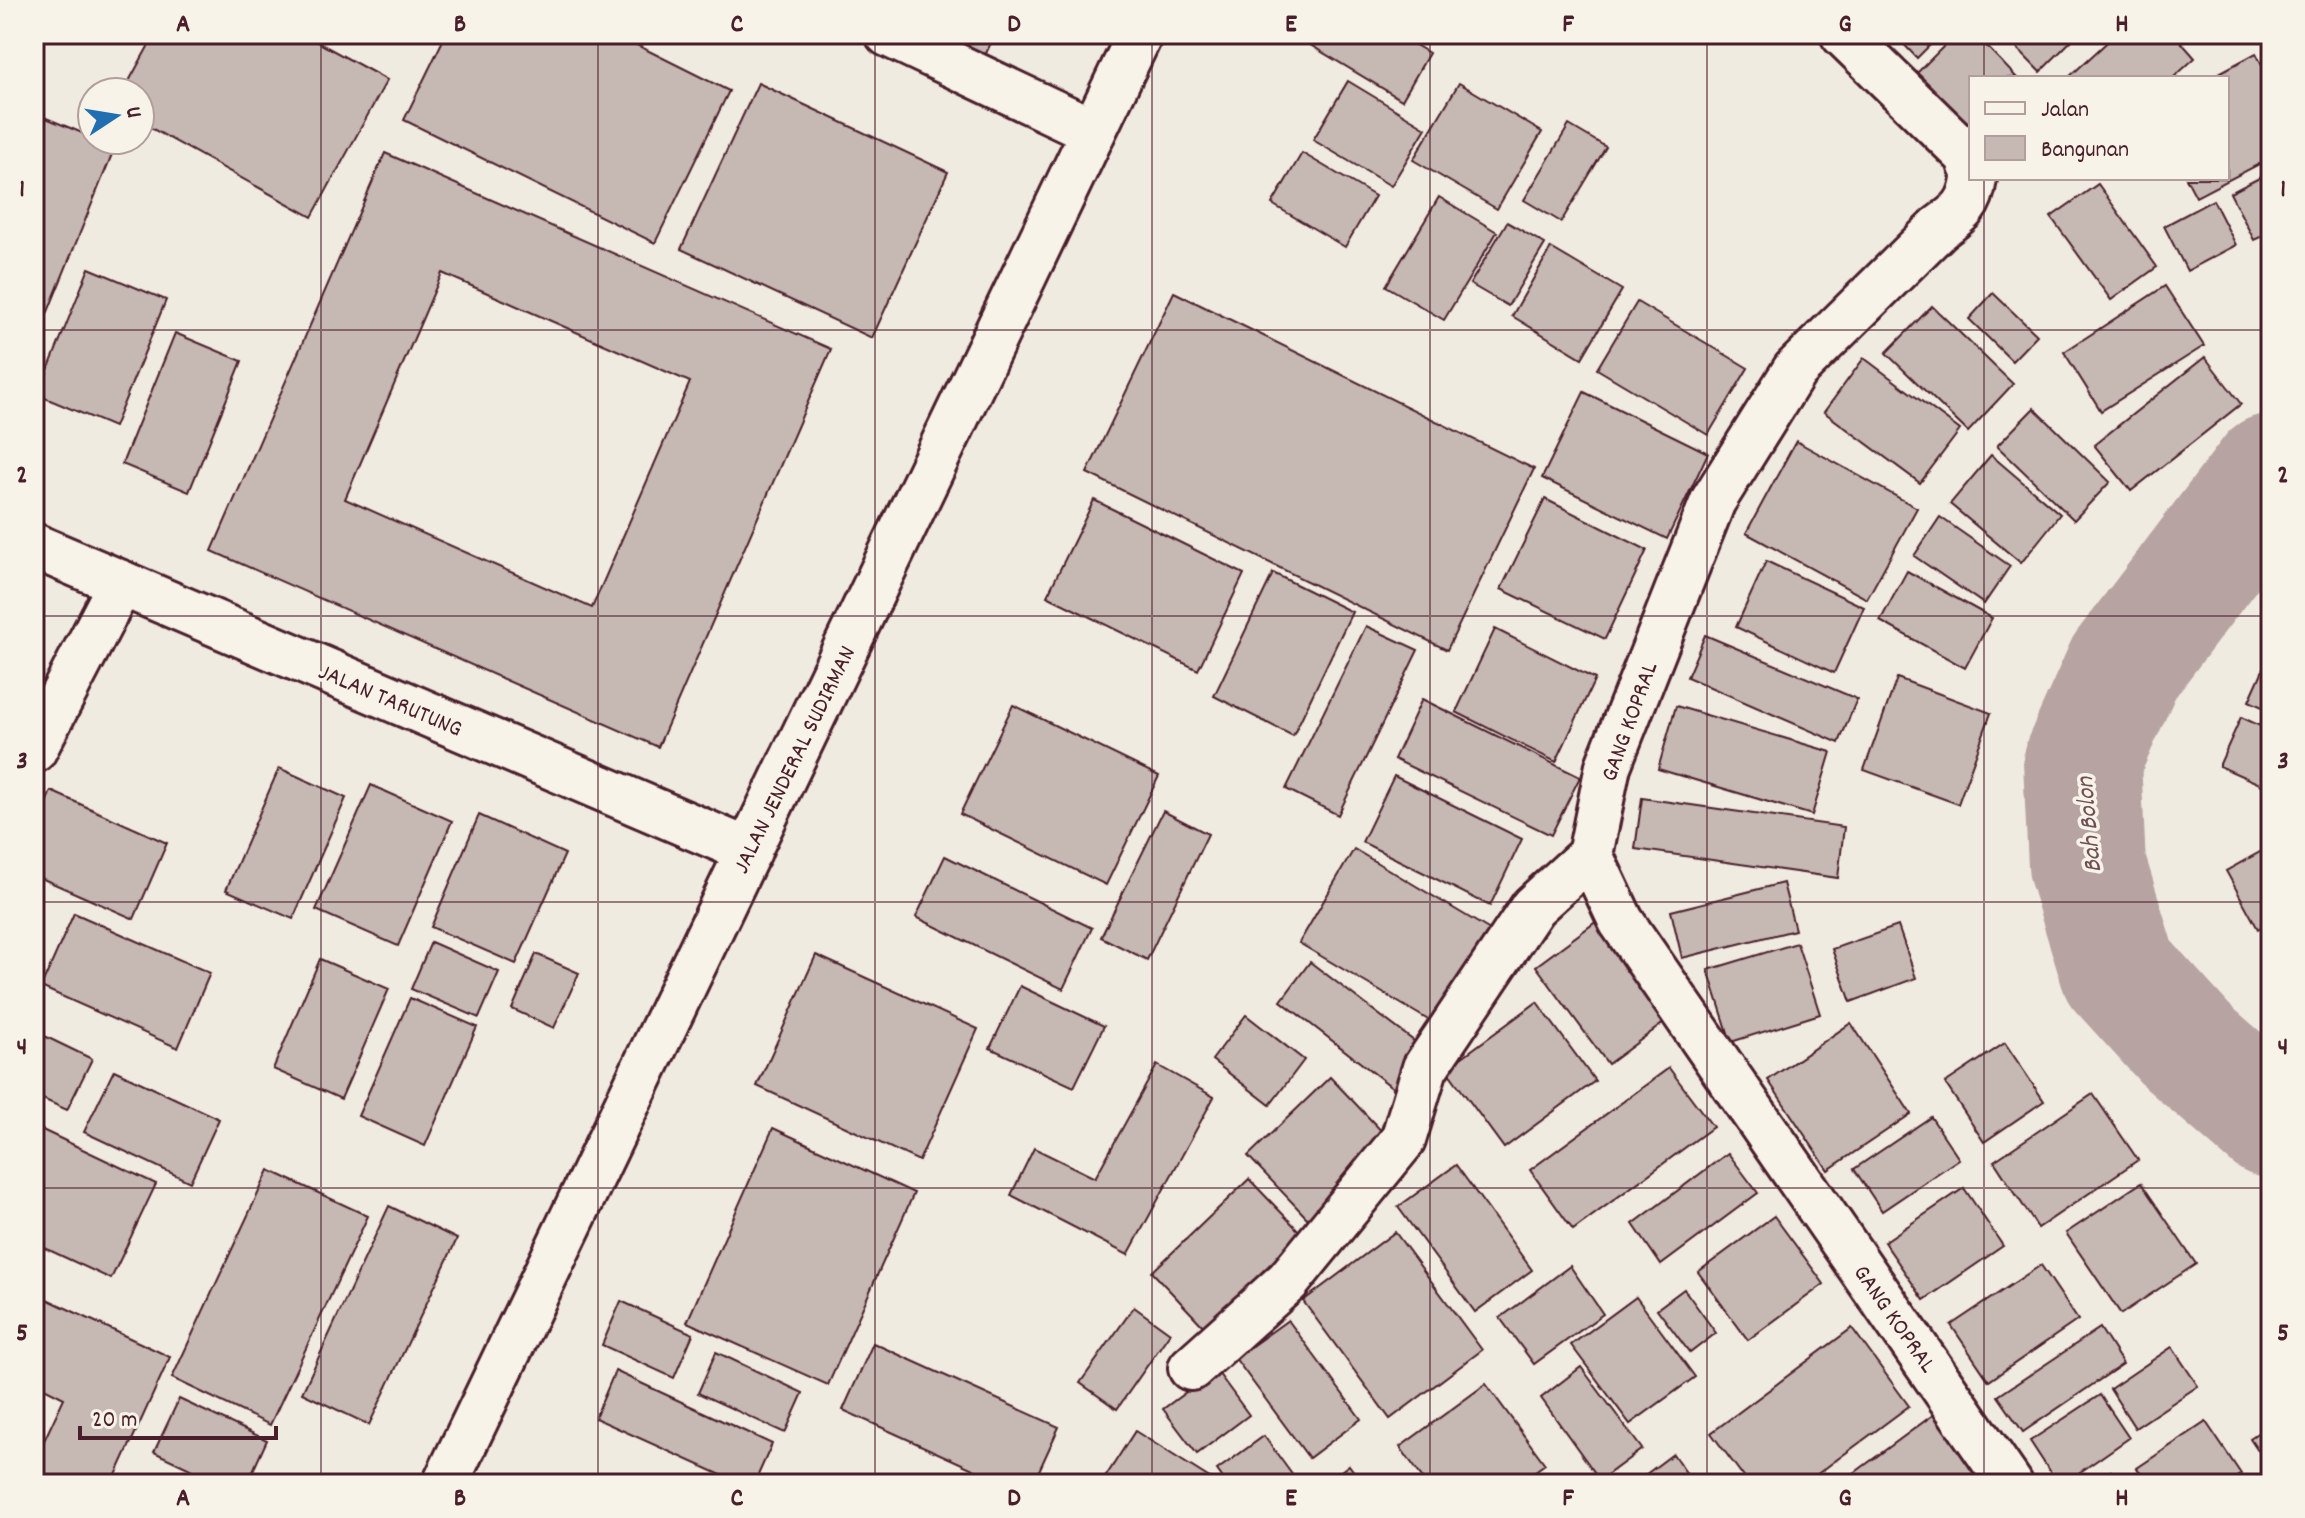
<svg xmlns="http://www.w3.org/2000/svg" width="2305" height="1518" font-family="Dekko,sans-serif">
<rect width="100%" height="100%" fill="#f0ebe0"/>
<filter id="ink" filterUnits="userSpaceOnUse"><feTurbulence type="fractalNoise" baseFrequency=".0125" numOctaves="2"/><feDisplacementMap in="SourceGraphic" scale="16" xChannelSelector="R" yChannelSelector="G"/><feConvolveMatrix kernelMatrix="1 2 1 2 8 2 1 2 1" color-interpolation-filters="sRGB"/></filter>
<g filter="url(#ink)">
<g fill="none" stroke-linecap="round" stroke-linejoin="round">
<path stroke="#b7a4a2" stroke-width="118" d="M2271,473L2124,667L2082,761L2087,866L2119,971L2187,1046L2271,1119"/>
</g>
<g fill="#c6b8b3" stroke="#4a1f2b" stroke-width="2" fill-rule="evenodd">
<path d="M155,34H303L387,80L312,217L140,122V92H123Z"/>
<path d="M446,34H615L729,91L655,243L404,120Z"/>
<path d="M928,34H995L983,60Z"/>
<path d="M1292,34H1397L1429,53L1402,100Z"/>
<path d="M1894,34H1941L1917,58Z"/>
<path d="M1956,34H1975L2017,78H1971V143L1909,81Z"/>
<path d="M2003,34H2078L2040,72Z"/>
<path d="M2116,34H2174L2195,58L2173,78H2068Z"/>
<path d="M2256,53L2271,82V158L2196,197L2186,178H2227V78H2210Z"/>
<path d="M1348,81L1426,128L1391,186L1313,140Z"/>
<path d="M758,83L948,172L872,338L681,249Z"/>
<path d="M1459,83L1542,132L1497,209L1413,160Z"/>
<path d="M34,113L92,137V140L115,147L34,346Z"/>
<path d="M1569,125L1606,147L1561,222L1524,200Z"/>
<path d="M385,153L831,349L658,747L212,551ZM442,273L690,382L592,608L345,499Z"/>
<path d="M1302,153L1375,196L1345,247L1272,204Z"/>
<path d="M2271,172V232L2254,240L2230,193Z"/>
<path d="M2098,184L2157,267L2111,300L2051,217Z"/>
<path d="M1439,197L1497,232L1444,320L1386,286Z"/>
<path d="M2213,200L2236,245L2187,271L2164,226Z"/>
<path d="M1507,222L1545,244L1508,306L1470,284Z"/>
<path d="M1551,248L1622,290L1582,358L1512,316Z"/>
<path d="M89,268L166,300L114,427L38,395Z"/>
<path d="M2165,286L2204,346L2101,411L2064,352Z"/>
<path d="M1174,292L1534,469L1447,650L1087,473Z"/>
<path d="M1993,293L2037,335L2012,361L1969,319Z"/>
<path d="M1637,302L1748,368L1708,435L1597,369Z"/>
<path d="M1932,306L2013,384L1968,432L1886,353Z"/>
<path d="M175,333L242,361L189,492L122,464Z"/>
<path d="M2205,357L2241,404L2131,491L2094,445Z"/>
<path d="M1864,358L1960,430L1920,483L1824,412Z"/>
<path d="M1584,392L1708,453L1667,539L1542,478Z"/>
<path d="M2034,408L2110,482L2074,520L1997,446Z"/>
<path d="M1796,441L1917,508L1867,599L1746,533Z"/>
<path d="M1991,455L2060,514L2021,563L1950,504Z"/>
<path d="M1545,499L1647,550L1605,639L1501,589Z"/>
<path d="M1094,500L1244,574L1198,670L1047,596Z"/>
<path d="M1940,517L2010,566L1984,604L1914,556Z"/>
<path d="M1766,561L1864,607L1834,673L1736,627Z"/>
<path d="M1907,571L1992,618L1965,668L1880,621Z"/>
<path d="M1273,573L1352,612L1293,736L1214,696Z"/>
<path d="M1366,626L1418,650L1338,815L1286,789Z"/>
<path d="M1495,629L1595,679L1556,762L1456,712Z"/>
<path d="M1705,635L1857,699L1839,743L1687,677Z"/>
<path d="M2271,652V711L2249,701Z"/>
<path d="M1897,678L1991,713L1958,804L1864,770Z"/>
<path d="M1422,699L1580,777L1551,835L1394,759Z"/>
<path d="M1013,705L1159,776L1106,885L960,814Z"/>
<path d="M1676,706L1831,752L1812,815L1658,769Z"/>
<path d="M2241,717L2271,731V789L2219,766Z"/>
<path d="M279,768L346,798L293,919L226,890Z"/>
<path d="M1394,776L1522,839L1490,906L1362,842Z"/>
<path d="M371,785L452,821L398,946L316,910Z"/>
<path d="M51,791L167,843L134,919L34,875V831Z"/>
<path d="M1642,798L1844,827L1838,878L1635,849Z"/>
<path d="M1163,811L1208,834L1147,960L1101,937Z"/>
<path d="M479,815L565,854L516,964L431,927Z"/>
<path d="M2271,846V922L2258,929L2226,871Z"/>
<path d="M1354,849L1490,930L1435,1024L1299,943Z"/>
<path d="M945,856L1092,928L1063,989L916,917Z"/>
<path d="M1783,883L1795,930L1682,958L1671,911Z"/>
<path d="M74,913L210,973L178,1048L41,987Z"/>
<path d="M1597,921L1669,1019L1608,1064L1536,966Z"/>
<path d="M1898,926L1916,978L1851,1002L1832,949Z"/>
<path d="M431,942L499,972L479,1018L411,989Z"/>
<path d="M1797,943L1820,1014L1731,1042L1708,970Z"/>
<path d="M536,954L579,973L554,1028L512,1009Z"/>
<path d="M816,955L978,1029L919,1161L757,1086Z"/>
<path d="M320,959L389,989L341,1099L273,1069Z"/>
<path d="M1310,962L1427,1051L1397,1091L1281,1001Z"/>
<path d="M1020,986L1104,1026L1074,1087L990,1048Z"/>
<path d="M410,998L477,1027L425,1146L358,1116Z"/>
<path d="M1537,1002L1595,1081L1504,1148L1446,1069Z"/>
<path d="M1246,1015L1304,1060L1270,1105L1212,1060Z"/>
<path d="M1851,1023L1911,1114L1828,1170L1768,1080Z"/>
<path d="M34,1031L92,1059L67,1110L34,1095Z"/>
<path d="M2005,1043L2044,1101L1984,1142L1945,1083Z"/>
<path d="M1157,1065L1214,1097L1128,1255L1011,1195L1034,1148L1095,1178Z"/>
<path d="M1669,1068L1713,1127L1573,1230L1530,1170Z"/>
<path d="M114,1070L219,1119L190,1182L84,1132Z"/>
<path d="M1330,1077L1390,1140L1308,1219L1248,1156Z"/>
<path d="M2093,1094L2138,1160L2038,1228L1994,1161Z"/>
<path d="M1931,1117L1959,1159L1882,1211L1854,1169Z"/>
<path d="M34,1126L156,1184L111,1279L34,1243Z"/>
<path d="M773,1128L914,1193L828,1385L687,1322Z"/>
<path d="M1728,1153L1758,1193L1661,1265L1633,1224Z"/>
<path d="M1456,1165L1532,1270L1475,1312L1398,1207Z"/>
<path d="M269,1170L368,1216L270,1425L172,1378Z"/>
<path d="M1249,1179L1302,1234L1204,1327L1152,1272Z"/>
<path d="M2141,1183L2196,1264L2121,1314L2066,1233Z"/>
<path d="M1964,1188L2003,1246L1924,1300L1884,1242Z"/>
<path d="M389,1206L457,1239L369,1425L302,1393Z"/>
<path d="M1774,1216L1824,1284L1748,1340L1698,1272Z"/>
<path d="M1395,1232L1482,1350L1390,1419L1303,1301Z"/>
<path d="M2041,1265L2078,1320L1989,1381L1951,1325Z"/>
<path d="M1570,1266L1603,1314L1534,1364L1500,1318Z"/>
<path d="M1684,1289L1716,1333L1690,1353L1657,1309Z"/>
<path d="M34,1293L170,1357L112,1484H34V1462L64,1398L34,1383Z"/>
<path d="M1636,1297L1695,1377L1630,1424L1571,1345Z"/>
<path d="M621,1301L693,1334L674,1378L602,1345Z"/>
<path d="M1134,1307L1170,1333L1117,1409L1080,1383Z"/>
<path d="M1288,1320L1361,1419L1309,1458L1235,1358Z"/>
<path d="M1852,1328L1909,1406L1804,1484H1749L1711,1433Z"/>
<path d="M2100,1328L2123,1364L2023,1432L1998,1396Z"/>
<path d="M873,1343L1059,1427L1033,1484H1006L843,1410Z"/>
<path d="M2172,1347L2198,1386L2135,1428L2110,1389Z"/>
<path d="M716,1352L803,1393L785,1433L698,1393Z"/>
<path d="M1581,1367L1642,1449L1600,1480L1541,1398Z"/>
<path d="M1216,1370L1249,1415L1197,1454L1163,1409Z"/>
<path d="M615,1371L772,1444L754,1484H741L595,1418Z"/>
<path d="M1486,1384L1545,1464L1517,1484H1427L1400,1447Z"/>
<path d="M2100,1395L2129,1438L2063,1484H2058L2030,1441Z"/>
<path d="M179,1399L267,1440L247,1484H222L154,1452Z"/>
<path d="M1933,1415L1975,1472L1959,1484H1849L1846,1479Z"/>
<path d="M2206,1422L2241,1474L2227,1484H2148L2137,1468Z"/>
<path d="M2271,1424V1469L2250,1438Z"/>
<path d="M1135,1431L1219,1484H1101Z"/>
<path d="M1264,1436L1296,1480L1291,1484H1227L1217,1470Z"/>
<path d="M1673,1454L1694,1484H1633Z"/>
<path d="M1349,1465L1363,1484H1324Z"/>
<path d="M2111,1471L2120,1484H2092Z"/>
</g>
<g fill="none" stroke-linecap="round" stroke-linejoin="round">
<g stroke="#4a1f2b" stroke-width="50">
<g id="minor">
<path d="M888,34L1093,131"/>
<path d="M1843,34L1968,156L1971,166"/>
<path d="M1974,178C1971,205 1960,213 1939,228L1795,370L1713,501L1608,766L1590,855L1621,921L2010,1484"/>
<path d="M34,546L749,851"/>
<path d="M34,750L121,583"/>
<path d="M1191,1368L1288,1281L1403,1140L1425,1068L1533,907L1590,855"/>
</g>
</g>
<g stroke="#4a1f2b" stroke-width="50">
<path id="primary" d="M445,1484L1140,34"/>
</g>
<use href="#minor" stroke="#f7f3e8" stroke-width="44"/>
<use href="#primary" stroke="#f7f3e8" stroke-width="44"/>
</g>
</g>
<path fill="none" stroke="#4a1f2b" stroke-width="2" stroke-opacity="0.55" d="M321,34V1484M598,34V1484M875,34V1484M1152,34V1484M1430,34V1484M1707,34V1484M1984,34V78M1984,178V1484M34,330H2271M34,616H2271M34,902H2271M34,1188H2271"/>
<g text-anchor="middle" stroke-width="7" stroke-linejoin="round" paint-order="stroke">
<g font-size="24" fill="#4a1f2b" stroke="#f7f3e8">
<text transform="translate(391 699) rotate(23)" y="8">JALAN TARUTUNG</text>
<text transform="translate(1628 721) rotate(-70)" y="8">GANG KOPRAL</text>
<text transform="translate(793 759) rotate(-64)" y="8">JALAN JENDERAL SUDIRMAN</text>
<text transform="translate(1896 1318) rotate(55)" y="8">GANG KOPRAL</text>
</g>
<g font-size="26" font-style="italic" fill="#704e55" stroke="#f7f3e8">
<text transform="translate(2087 825) rotate(-95)" y="9">Bah Bolon</text>
</g>
</g>
<rect width="2305" height="1518" fill="none" stroke="#f7f3e8" stroke-width="88"/>
<rect x="1969" y="76" width="260" height="104" fill="#f7f3e8" stroke="#b29e9c" stroke-width="2"/>
<rect x="1985" y="102" width="40" height="12" fill="#f7f3e8" stroke="#b29e9c" stroke-width="2"/>
<text x="2041" y="116" font-size="24" fill="#4a1f2b">Jalan</text>
<rect x="1985" y="136" width="40" height="24" fill="#c6b8b3" stroke="#b29e9c" stroke-width="2"/>
<text x="2041" y="156" font-size="24" fill="#4a1f2b">Bangunan</text>
<g transform="translate(116 116) rotate(78)"><circle r="38" fill="#f7f3e8" stroke="#b29e9c" stroke-width="2"/>
<path d="M0-6L14 30L0 20L-14 30Z" fill="#1f6fb2"/>
<text y="-12" font-size="22" font-weight="bold" text-anchor="middle" fill="#4a1f2b">U</text>
</g>
<path d="M80 1426v12h196v-12" fill="none" stroke="#4a1f2b" stroke-width="4"/>
<text x="92" y="1426" font-size="24" fill="#4a1f2b" stroke="#f7f3e8" stroke-width="6" paint-order="stroke">20 m</text>
<rect x="44" y="44" width="2217" height="1430" fill="none" stroke="#4a1f2b" stroke-width="3"/>
<g font-size="26" text-anchor="middle" font-weight="bold" fill="#4a1f2b">
<text x="183" y="31">A</text>
<text x="460" y="31">B</text>
<text x="737" y="31">C</text>
<text x="1014" y="31">D</text>
<text x="1291" y="31">E</text>
<text x="1568" y="31">F</text>
<text x="1845" y="31">G</text>
<text x="2122" y="31">H</text>
<text x="22" y="196">1</text>
<text x="2283" y="196">1</text>
<text x="22" y="482">2</text>
<text x="2283" y="482">2</text>
<text x="22" y="768">3</text>
<text x="2283" y="768">3</text>
<text x="22" y="1054">4</text>
<text x="2283" y="1054">4</text>
<text x="22" y="1340">5</text>
<text x="2283" y="1340">5</text>
<text x="183" y="1505">A</text>
<text x="460" y="1505">B</text>
<text x="737" y="1505">C</text>
<text x="1014" y="1505">D</text>
<text x="1291" y="1505">E</text>
<text x="1568" y="1505">F</text>
<text x="1845" y="1505">G</text>
<text x="2122" y="1505">H</text>
</g>
</svg>
